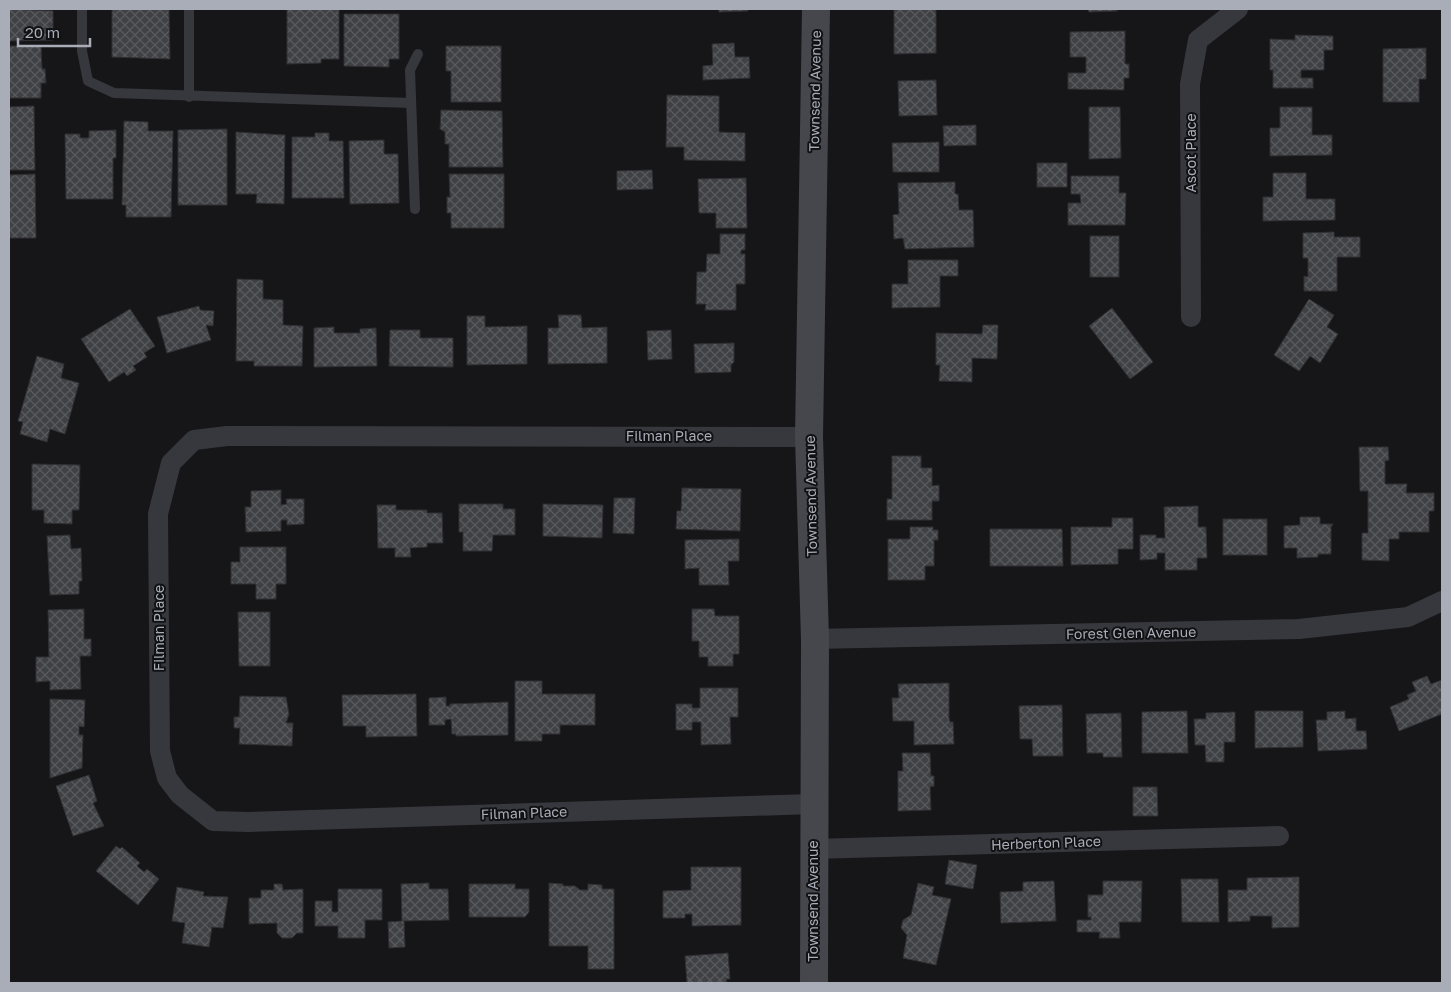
<svg xmlns="http://www.w3.org/2000/svg" width="1451" height="992" font-family="'Golos Text',sans-serif">
<defs>
<pattern id="building-cross-hatch" width="8" height="8" patternUnits="userSpaceOnUse" patternTransform="scale(1.25)"><rect width="8" height="8" fill="#404145"/><path d="M0 0l8 8M0 8l8-8" fill="none" stroke="#595a5e"/></pattern>
</defs>
<rect width="100%" height="100%" fill="#161618"/>
<g fill="url(#building-cross-hatch)" stroke="#303034">
<path d="M9,9L53,11V40L9,41Z"/>
<path d="M112,9H169L170,59L112,57Z"/>
<path d="M287,9H339V59H321V63L287,64Z"/>
<path d="M719,9H748V11L719,12Z"/>
<path d="M894,9H936V53L894,54Z"/>
<path d="M1088,9H1117V11L1089,12Z"/>
<path d="M344,14H399V59H389V67L344,66Z"/>
<path d="M1125,31V64H1129V78H1124V90L1068,89V73H1086V57H1070V32Z"/>
<path d="M1295,35L1333,36V50H1324V70H1301V78H1313V88H1273V70H1270V39L1295,40Z"/>
<path d="M734,43L735,57H749L750,78L703,80V66L713,65L712,44Z"/>
<path d="M9,46H41L42,69H45L46,83H41V98H9Z"/>
<path d="M446,46H501V102H451V71H446Z"/>
<path d="M1426,48V79H1419V102H1383V49Z"/>
<path d="M936,80L937,115L899,116L898,81Z"/>
<path d="M667,95L719,96V132L745,133V161L684,160V147H666Z"/>
<path d="M34,106L35,170H9V107Z"/>
<path d="M1089,107H1120L1121,158L1089,159Z"/>
<path d="M1280,107H1312V135H1332V155L1270,156V128H1280Z"/>
<path d="M441,110L502,111L503,167H449V144H445V132L440,129Z"/>
<path d="M124,121L148,122V131H173L171,217H126V205H122Z"/>
<path d="M976,125V145L944,146L943,126Z"/>
<path d="M227,129V205H178V130Z"/>
<path d="M116,130V158H113V199H66L65,134H80V138H89V131Z"/>
<path d="M236,132L285,135L284,204L256,203L257,194H236Z"/>
<path d="M315,133H329V141H343L344,198H292V137H315Z"/>
<path d="M384,140V154H398L399,203L350,204L349,141Z"/>
<path d="M939,142V172H893L892,143Z"/>
<rect x="1037" y="163" width="30" height="24"/>
<path d="M652,170L653,189L617,190V171Z"/>
<path d="M1273,173H1306V199H1335V220L1263,221V197H1273Z"/>
<path d="M35,174L36,238H9V175Z"/>
<path d="M449,174H504V228H451V213H447V197H450Z"/>
<path d="M1071,176H1119V193H1126L1125,225H1068V203H1081L1080,194H1071Z"/>
<path d="M746,178L747,228H716V213H699L698,179Z"/>
<path d="M955,182V194H958L959,210H973L974,247L905,249L903,238L894,239L893,215L899,214L898,183Z"/>
<path d="M1334,232V237H1360V257H1337V291H1304V276L1308,277V258H1303V233Z"/>
<path d="M720,234H745V250H741V254H745V284H736V310H705L706,304H696L697,272H706L707,254H720Z"/>
<rect x="1090" y="236" width="29" height="41"/>
<path d="M908,260H958V276H940V307L892,308V284H908Z"/>
<path d="M237,279L263,280V299L283,300V325L303,326L302,366H254V361H236Z"/>
<path d="M1309,299L1334,315L1327,327L1338,334L1320,363L1310,356L1299,371L1274,355Z"/>
<path d="M199,306L200,310L214,311L213,326L206,325L211,340L167,353L157,317Z"/>
<path d="M1112,308L1153,362L1130,379L1089,326Z"/>
<path d="M130,309L155,346L144,353L147,357L133,366L136,370L127,376L124,372L109,382L81,339Z"/>
<path d="M558,315H581L582,328L607,327V363L548,364V328H559Z"/>
<path d="M467,316H485V327L527,326V364L467,365Z"/>
<path d="M983,325H998L997,359L972,358V382L939,381L940,365H936V333L982,334Z"/>
<path d="M334,327V333H360V329L376,328L377,366L314,367V328Z"/>
<path d="M390,330H420V338H453V367L389,366Z"/>
<path d="M671,330L672,359L648,360L647,331Z"/>
<path d="M734,343V362L731,365V372L695,373L694,344Z"/>
<path d="M37,356L64,364L61,378L79,383L65,434L50,429L47,442L20,434L23,422L18,421Z"/>
<path d="M1359,447H1388L1389,460L1385,461V484H1407L1406,493H1434V511H1429V532H1399V539H1389V561L1362,560V533H1368V491H1360Z"/>
<path d="M892,456H921V468H932V486L939,485V501H932V520H887V499H892Z"/>
<path d="M32,464L80,465L79,510H72V524L44,523V510H32Z"/>
<path d="M682,488L741,489L740,531L676,529L677,511H681Z"/>
<path d="M281,490V505L287,504L286,499H304V524L287,525V520H281V531L246,532L245,507H251V491Z"/>
<path d="M614,498H635L634,534L613,533Z"/>
<path d="M459,504H503V509H515V535H493L492,551H463V532H459Z"/>
<path d="M543,504L603,505L602,538L543,536Z"/>
<path d="M377,505H396V510H427V513H442L443,543H427V547L410,548L411,557H395V548H378Z"/>
<path d="M1198,506V527H1206L1207,558H1197V570H1165V553H1157V559L1140,560V535H1156V538H1165L1164,507Z"/>
<path d="M1300,517H1320V524H1333L1331,527V554H1318V557L1297,558V548H1284V526L1300,525Z"/>
<path d="M1112,518H1133V549H1118V564L1071,565V527H1112Z"/>
<rect x="1223" y="519" width="44" height="36"/>
<path d="M910,527H933V530H938V540H934V566H925V580H888V539H910Z"/>
<path d="M990,529H1062L1063,566H990Z"/>
<path d="M70,535L71,549L81,548L82,581H79V594L50,595L47,536Z"/>
<path d="M739,539V561H728L729,585H699V568L685,569V540Z"/>
<path d="M240,547H286V584H276V599H256V584H231V562H240Z"/>
<path d="M84,609V639H91V656H80L81,689L50,690V681L36,682V657H49L48,610Z"/>
<path d="M692,609H714L715,616H739V654H733V666H708V657H699V641H692Z"/>
<path d="M238,612H270V666H239Z"/>
<path d="M1427,676L1431,684L1442,680V714L1399,731L1390,707L1409,699L1407,695L1416,691L1412,682Z"/>
<path d="M515,681H542V694H595V725H560V734H542V741H515Z"/>
<path d="M949,683V718L950,722H953L954,744L914,745V721H893L892,698H899L898,684Z"/>
<path d="M700,688H738V717H730L731,744L701,745V722H692V730H676V704H692V708H700Z"/>
<path d="M416,694L417,736L366,737V726H343L342,695Z"/>
<path d="M240,696L286,697L289,714L286,723H293L292,746L239,744L240,728H234V717H239Z"/>
<path d="M446,697V706H450V704L508,702V735L456,736V734H452L451,719L445,720V725H429V698Z"/>
<path d="M50,699L85,700L84,727L79,726V735H83L82,768L50,778Z"/>
<path d="M1062,705L1063,756H1033L1032,739H1020L1019,706Z"/>
<path d="M1187,711L1188,753H1142V712Z"/>
<path d="M1255,711H1303V747L1255,748Z"/>
<path d="M1345,711V719L1356,718V731H1366L1367,749L1318,751L1316,720H1327V712Z"/>
<path d="M1235,712V742H1224V762H1206L1205,745H1195L1194,719H1206V713Z"/>
<path d="M1121,713L1122,757H1103V753H1087L1086,714Z"/>
<path d="M902,753H930L931,776H934V786L930,787L931,810L898,811V771H903Z"/>
<path d="M89,775L97,801L93,803L104,826L73,836L56,786Z"/>
<path d="M1133,787H1157L1158,816H1133Z"/>
<path d="M116,846L120,849L122,847L140,863L137,866L144,872L147,869L159,879L138,905L96,871Z"/>
<path d="M949,860L977,865L973,889L945,884Z"/>
<path d="M691,867H741V925L692,926V914H685V918H663V891L691,890Z"/>
<path d="M1299,877V927L1272,928V916H1250V921L1228,922V890H1247V878Z"/>
<path d="M1181,879H1218L1219,922H1182Z"/>
<path d="M1054,881L1056,921L1001,923L1000,892L1023,891V882Z"/>
<path d="M1103,881H1142L1141,922H1119L1120,938H1099L1100,932H1077V920H1091V917H1088V895H1103Z"/>
<path d="M429,883V889H448L449,920L404,921L405,947L389,948L388,922L402,921L401,884Z"/>
<path d="M549,883L563,884V886H575L580,890H588V884L602,885V889H614V969H588V946H549Z"/>
<path d="M918,883L934,887L932,895L951,899L936,965L903,958L907,935L901,928L903,920L911,915Z"/>
<path d="M274,884H282L283,890L303,889V933H297L292,938H282L277,933V923L249,924V898H261V890H274Z"/>
<path d="M469,884H515V889H529V912L525,917H469Z"/>
<path d="M177,887L204,892L203,896L228,897L223,928L212,927L209,947L182,943L185,923L172,921Z"/>
<path d="M338,889H382V920H365V938H338V926H315V901H332V912H338Z"/>
<path d="M728,953L730,979H726L727,983H687L685,956Z"/>
</g>
<g fill="none" stroke-linecap="round" stroke-linejoin="round">
<g stroke="#37383d" stroke-width="10">
<path d="M82,9V51L88,81L114,93L411,103"/>
<path d="M189,97V9"/>
<path d="M415,209L410,70L418,54"/>
</g>
<g stroke="#37383d" stroke-width="20">
<path d="M1191,317L1190,84L1198,40L1238,9"/>
<path d="M809,437L227,436L194,440L171,463L158,514L160,751L167,778L180,795L213,821L249,822L813,804"/>
<path d="M815,639L1299,629L1408,617L1442,601"/>
<path d="M813,849L1279,836"/>
</g>
<path stroke="#45474d" stroke-width="28" d="M814,983L815,639L809,437L816,9"/>
</g>
<g text-anchor="middle" stroke-width="4" stroke-linejoin="round" paint-order="stroke">
<g font-size="14" fill="#a8adb8" stroke="#111113">
<text transform="translate(815 91) rotate(-89)" y="5">Townsend Avenue</text>
<text transform="translate(1191 153) rotate(-90)" y="5">Ascot Place</text>
<text x="669" y="441">Filman Place</text>
<text transform="translate(811 496) rotate(-91)" y="5">Townsend Avenue</text>
<text transform="translate(159 628) rotate(-90)" y="5">Filman Place</text>
<text transform="translate(1131 633) rotate(-1)" y="5">Forest Glen Avenue</text>
<text transform="translate(524 813) rotate(-2)" y="5">Filman Place</text>
<text transform="translate(1046 843) rotate(-2)" y="5">Herberton Place</text>
<text transform="translate(813 901) rotate(-90)" y="5">Townsend Avenue</text>
</g>
</g>
<rect width="1451" height="992" fill="none" stroke="#a8adb8" stroke-width="20"/>
<path d="M18 38v8h72v-8" fill="none" stroke="#a8adb8" stroke-width="2.5"/>
<text x="25" y="38" font-size="15" fill="#a8adb8" stroke="#111113" stroke-width="4" paint-order="stroke">20 m</text>
</svg>
